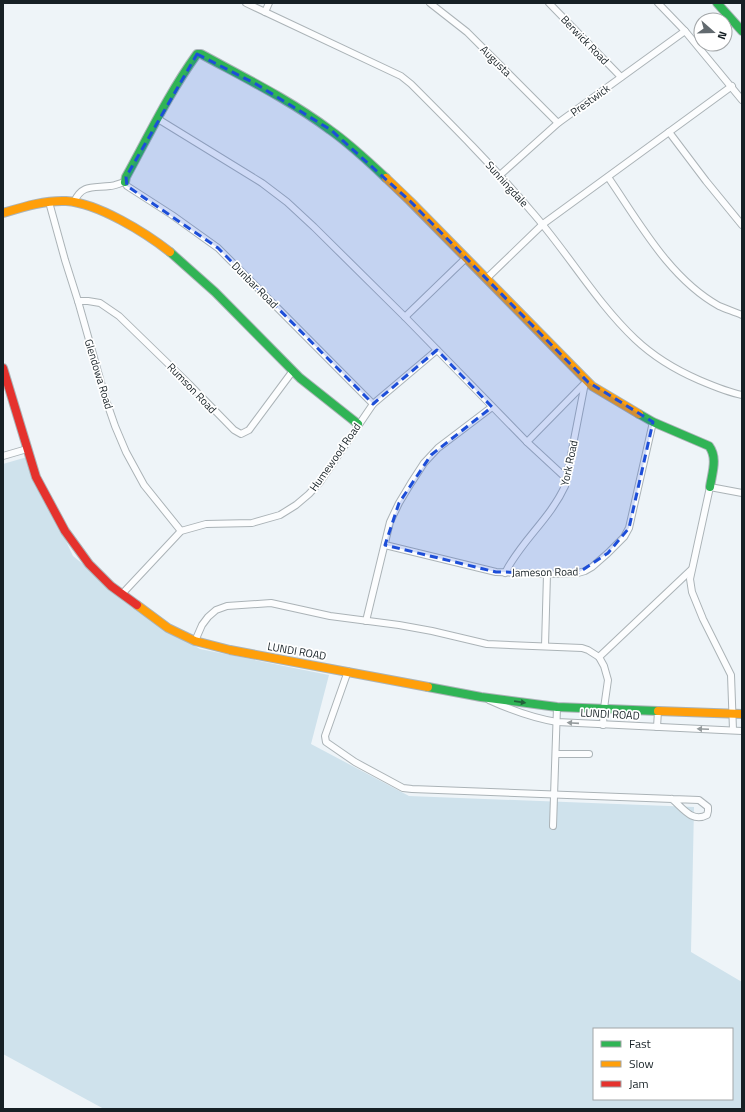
<svg xmlns="http://www.w3.org/2000/svg" width="745" height="1112" font-family="'Titillium Web',sans-serif">
<rect width="100%" height="100%" fill="#eef4f8"/>
<path fill="#cfe2ec" fill-rule="evenodd" d="M27,457L73,556L154,622L200,649L329,675L311,744L409,796L694,807L691,952L742,982V1109H104L3,1054V464ZM594,1029H732V1099H594Z"/>
<g fill="none" stroke-linecap="round" stroke-linejoin="round">
<g stroke="#abb3b7" stroke-width="8">
<g id="street">
<path d="M246,3L401,76L411,84C453,126 494,167 532,212C568,253 596,302 635,339C654,357 676,370 699,380C713,386 727,392 742,395"/>
<path d="M430,3L467,32L558,123"/>
<path d="M549,3L621,77"/>
<path d="M658,3L685,31L742,100"/>
<path d="M265,12L269,3"/>
<path d="M158,119L262,183L287,202L314,227L405,317L527,442"/>
<path d="M669,132L706,181L742,225"/>
<path d="M500,175L558,123L685,31"/>
<path d="M608,177C639,222 669,278 719,306C726,309 735,312 742,315"/>
<path d="M49,202L65,260L78,301L106,400L115,426L126,452L144,485L181,531"/>
<path d="M74,202C82,184 93,188 110,186C115,186 120,183 125,182L127,186L172,215L218,248L373,404"/>
<path d="M486,279L543,224L732,86"/>
<path d="M78,301H88L100,303L119,316L189,384L234,430L241,434L249,430L292,372"/>
<path d="M405,317L466,258"/>
<path d="M3,456L27,449"/>
<path d="M567,479L527,442L584,384"/>
<path d="M385,545L496,572L547,574L578,573L585,571L592,567L608,553L624,537L629,528L653,422"/>
<path d="M505,573C521,541 550,519 565,486L585,383"/>
<path d="M122,594L181,531L206,524L252,523L280,515L296,505L309,494L320,482L373,404L437,350"/>
<path d="M366,621L390,522L399,503L411,483L424,463L438,448L492,407"/>
<path d="M195,641L202,625L208,617L216,610L227,606L271,603L330,616L399,625L432,631L487,644L582,648L588,650L599,657"/>
<path d="M545,646L547,574"/>
<path d="M348,671L325,736L326,742L355,762L403,788L412,789L699,800L708,807V811L707,815C692,823 683,808 672,799"/>
<path d="M489,700C511,710 533,718 557,722L742,731"/>
<path d="M603,725L604,708L608,680L604,666L599,657L691,570"/>
<path d="M657,727L658,711"/>
<path d="M733,730L731,675L703,619L692,592L690,579L710,487L742,493"/>
<path d="M556,754H589"/>
<path d="M553,826L557,707"/>
</g>
</g>
<g stroke="#abb3b7" stroke-width="10">
<g id="fast">
<path d="M717,3L742,31"/>
<path d="M125,182L126,177C149,135 169,93 197,54H201C245,78 290,100 330,130C350,144 368,161 386,178"/>
<path d="M170,252L215,292L300,378L358,424"/>
<path d="M639,414L653,422L709,446C718,458 712,473 710,487"/>
<path d="M428,687L481,697L557,707L658,711"/>
</g>
</g>
<g stroke="#abb3b7" stroke-width="10">
<g id="slow">
<path d="M386,178L410,201L592,386L639,414"/>
<path d="M3,213C23,207 45,200 66,201C98,203 146,233 170,252"/>
<path d="M137,605L168,628L195,641L230,650L428,687"/>
<path d="M658,711L742,714"/>
</g>
</g>
<g stroke="#abb3b7" stroke-width="10">
<path id="jam" d="M3,368L36,477L65,531L89,564L111,586L137,605"/>
</g>
<use href="#street" stroke="#fcfdfe" stroke-width="6"/>
<use href="#fast" stroke="#30b455" stroke-width="8"/>
<use href="#slow" stroke="#ff9f0a" stroke-width="8"/>
<use href="#jam" stroke="#e5322d" stroke-width="8"/>
</g>
<defs><path id="oneway-solid" d="M-6-.8H1V-3.2L6.5 0L1 3.2V.8H-6Z"/></defs>
<use fill="#22633b" href="#oneway-solid" transform="translate(520 702) rotate(8)"/>
<g fill="#949a9c">
<use href="#oneway-solid" transform="translate(573 723) rotate(-176)"/>
<use href="#oneway-solid" transform="translate(703 729) rotate(-178)"/>
</g>
<path fill="#1d4ed8" fill-opacity="0.2" stroke="#1d4ed8" stroke-width="3" stroke-dasharray="8 5" stroke-linejoin="round" d="M197,54L256,84L331,130L410,201L588,382L653,422L629,528L608,553L578,573L496,572L385,545L399,503L431,455L492,407L437,350L373,404L218,248L127,186L126,177Z"/>
<g text-anchor="middle" stroke-width="3.5" stroke-linejoin="round" paint-order="stroke">
<g font-size="11" fill="#162025" stroke="#fff">
<text transform="translate(585 40) rotate(46)" y="4">Berwick Road</text>
<text transform="translate(496 61) rotate(45)" y="4">Augusta</text>
<text transform="translate(590 100) rotate(-36)" y="4">Prestwick</text>
<text transform="translate(507 184) rotate(48)" y="4">Sunningdale</text>
<text transform="translate(255 285) rotate(45)" y="4">Dunbar Road</text>
<text transform="translate(99 374) rotate(73)" y="4">Glendowa Road</text>
<text transform="translate(192 388) rotate(46)" y="4">Rumson Road</text>
<text transform="translate(335 457) rotate(-55)" y="4">Humewood Road</text>
<text transform="translate(569 463) rotate(-78)" y="4">York Road</text>
<text transform="translate(545 572) rotate(-1)" y="4">Jameson Road</text>
<text transform="translate(297 651) rotate(10)" y="4">LUNDI ROAD</text>
<text transform="translate(610 714) rotate(3)" y="4">LUNDI ROAD</text>
</g>
</g>
<rect width="745" height="1112" fill="none" stroke="#162025" stroke-width="8"/>
<rect x="593" y="1028" width="140" height="72" fill="#ffffff" stroke="#a2a6a8"/>
<rect x="601" y="1041" width="20" height="6" fill="#30b455" stroke="#a2a6a8"/>
<text x="629" y="1048" font-size="12" fill="#162025">Fast</text>
<rect x="601" y="1061" width="20" height="6" fill="#ff9f0a" stroke="#a2a6a8"/>
<text x="629" y="1068" font-size="12" fill="#162025">Slow</text>
<rect x="601" y="1081" width="20" height="6" fill="#e5322d" stroke="#a2a6a8"/>
<text x="629" y="1088" font-size="12" fill="#162025">Jam</text>
<g transform="translate(713 32) rotate(110)"><circle r="19" fill="#ffffff" stroke="#a2a6a8"/>
<path d="M0-3L7 15L0 10L-7 15Z" fill="#626a6f"/>
<text y="-6" font-size="11" font-weight="bold" text-anchor="middle" fill="#162025">N</text>
</g>
</svg>
